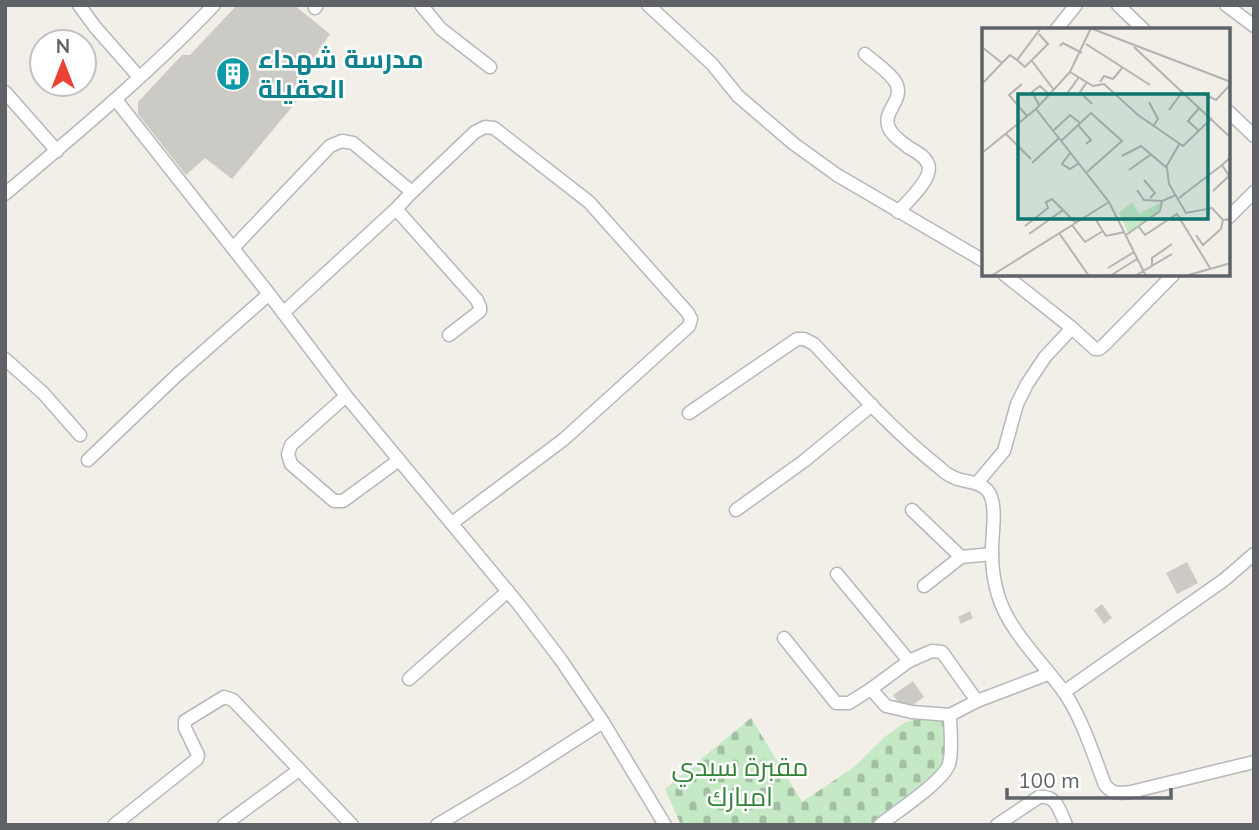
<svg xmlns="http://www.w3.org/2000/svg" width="1259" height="830" font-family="Mulish,Cairo,sans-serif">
<defs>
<pattern id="cemetery-stones" width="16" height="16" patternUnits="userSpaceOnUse" patternTransform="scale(1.75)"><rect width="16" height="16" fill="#c5e8c5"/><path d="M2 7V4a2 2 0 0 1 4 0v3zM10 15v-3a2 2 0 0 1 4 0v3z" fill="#a3c0a4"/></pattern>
</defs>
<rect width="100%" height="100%" fill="#f1efe8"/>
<path fill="url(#cemetery-stones)" d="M928,715L952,722L946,769L876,825H681L665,789L751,718L802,802L854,767L886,736L904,723Z"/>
<g fill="#cccac5">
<path d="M237,5H294L330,34L290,94L297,101L232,179L205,158L186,175L138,114V102L182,55H190Z"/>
<path d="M1187,562L1198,583L1177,594L1166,573Z"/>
<path d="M1102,604L1112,618L1104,624L1094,610Z"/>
<path d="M970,611L973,618L961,624L958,617Z"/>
<path d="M913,681L924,697L904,711L893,695Z"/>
</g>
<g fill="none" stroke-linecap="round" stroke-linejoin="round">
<g stroke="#b5b8bc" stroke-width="15">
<g id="minor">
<path d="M79,5L95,27L139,77"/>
<path d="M421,5L441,29L490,67"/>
<path d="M648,5L712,64L738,96L794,144L837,175L984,261"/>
<path d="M1118,5L1144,30"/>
<path d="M1226,5L1254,26"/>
<path d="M315,8L317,5"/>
<path d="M1056,30L1076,5"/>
<path d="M865,54C875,63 890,72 896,83C905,100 881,112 889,128C893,137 901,141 908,147C915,151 925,156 928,164C934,178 907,202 898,212"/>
<path d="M5,92L57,151"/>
<path d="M116,100L269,294L346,396L520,606L561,660L603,722L665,825"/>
<path d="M1229,112L1254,136"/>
<path d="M5,194C77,133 149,73 214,5"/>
<path d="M396,209L477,300L480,307V311L449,335"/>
<path d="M1229,217L1254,192"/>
<path d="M233,248L330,146L342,141L353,143L412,192"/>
<path d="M1005,275L1072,328L1095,349H1099L1104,345L1173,275"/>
<path d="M283,313L396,209L412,192L475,132L485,127L494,128L589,202L688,313L691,319L689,326L563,440L452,523"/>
<path d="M5,359L43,393L80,435"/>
<path d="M346,396L291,445L288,454L291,464L334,501H343L399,460"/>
<path d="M689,413L797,339H804L814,344C854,387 893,431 940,468C943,471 948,475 953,477C964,483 978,480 987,490C999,503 991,537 992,553C992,567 994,582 998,595C1008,630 1043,663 1064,692C1083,720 1093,754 1105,785C1114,795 1118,793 1131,792L1254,762"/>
<path d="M88,460L176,376L269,294"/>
<path d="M977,483L1004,451L1017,404L1027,384L1045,357L1072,328"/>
<path d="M736,510L804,461L872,405"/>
<path d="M912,510L961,557"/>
<path d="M837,574L909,661L871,689"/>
<path d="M924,586L961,557L992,554"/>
<path d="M784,638L836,703H849L871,689L886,706L912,712L950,715"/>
<path d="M909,661L932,651L942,652L977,701"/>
<path d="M409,679L508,591"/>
<path d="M1064,692L1224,580L1254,554"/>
<path d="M114,825L197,759L198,755L185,728V721L224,697L233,700L352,825"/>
<path d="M224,825L299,770"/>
<path d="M437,825L519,776L603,722"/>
<path d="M880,825C896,812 943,782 949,764C953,750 950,729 950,715L977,701L1048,674"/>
<path d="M997,825L1039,797C1056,794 1060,811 1066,825"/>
</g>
</g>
<use href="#minor" stroke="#fff" stroke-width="12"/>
</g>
<defs>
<g id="building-disc" transform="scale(1.75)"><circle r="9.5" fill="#0f9aa8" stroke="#fff"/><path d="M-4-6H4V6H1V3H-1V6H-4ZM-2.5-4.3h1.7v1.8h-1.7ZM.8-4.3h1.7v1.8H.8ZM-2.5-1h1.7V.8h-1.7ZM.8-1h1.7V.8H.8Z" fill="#fff"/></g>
</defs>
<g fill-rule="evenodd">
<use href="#building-disc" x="233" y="74"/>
</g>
<g text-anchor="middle" stroke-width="5" stroke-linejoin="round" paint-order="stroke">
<g font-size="26" font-weight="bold" fill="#0d838f" stroke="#fff" text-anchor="start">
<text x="258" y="68">مدرسة شهداء<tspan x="258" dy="30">العقيلة</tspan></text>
</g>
<g font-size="26" fill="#348238" stroke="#fff">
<text x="740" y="776">مقبرة سيدي<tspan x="740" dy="30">امبارك</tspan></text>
</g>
</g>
<g transform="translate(982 28)">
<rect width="248" height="248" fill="#f1efe8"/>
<path d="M150,174L157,186L180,174L179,182L146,205L137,185Z" fill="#c5e8c5"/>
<path fill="none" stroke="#b3b3b1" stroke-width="2" d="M108,0L249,54M104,16L168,57M78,18L81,15L100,25M0,19L20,35L28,27L35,32L59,0M152,19L249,110M35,32L43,39L66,16L57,6M50,33L72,62M88,44L111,58L122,56L156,87L201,118L230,90M105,54L98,64L110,76M118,54L122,48L131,51L140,40M0,56L20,35M40,56L27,67L45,88M220,65L234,72L249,56M84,67L97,49M167,74L176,91L172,97M57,77L50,64L58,58L68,67M54,81L127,174L164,248M187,82L201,63M96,97L109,112L104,116M71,103L88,87L98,95M217,103L206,93L218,79M24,106L49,131M79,113L109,85L140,113L105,144M0,125L54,81L88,44L109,0M88,125L80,136L88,141L97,135M140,128L159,118L185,140L187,156L204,185L230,180L241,192L249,191M50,135L77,110M184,139L198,115M147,142L168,127M162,152L173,165L168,170M155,162L162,172L180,173M231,163L247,148L240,137L249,129M197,170L240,137M114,192L124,208L143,204M90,197L103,214L121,203M43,198L66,180L64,174L70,171L94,195M157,199L163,207L195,186L228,240M77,205L107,248M47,206L81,182M144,207L178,183L180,173L194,167M214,207L221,217L239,201L241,192M170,237V230L190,216M126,240L152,224M9,248L127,174M128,248L155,231M153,248L190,226M203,248L249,235"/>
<path fill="#0f766e" fill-opacity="0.15" stroke="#0f766e" stroke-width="3.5" d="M36,66H226V191H36Z"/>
<rect width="248" height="248" fill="none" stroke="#5f6368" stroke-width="3.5"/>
</g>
<rect width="1259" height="830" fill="none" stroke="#5f6368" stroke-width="14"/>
<g transform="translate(63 63)"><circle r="33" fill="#ffffff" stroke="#bfc1c3" stroke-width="2"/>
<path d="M0-5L12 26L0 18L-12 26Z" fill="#ea4335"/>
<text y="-10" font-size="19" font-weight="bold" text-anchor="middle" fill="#5f6368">N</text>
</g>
<path d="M1007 788v10h164v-10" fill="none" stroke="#5f6368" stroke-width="3.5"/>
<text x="1018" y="788" font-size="21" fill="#5f6368" stroke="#ffffff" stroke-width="5" paint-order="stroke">100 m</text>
</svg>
